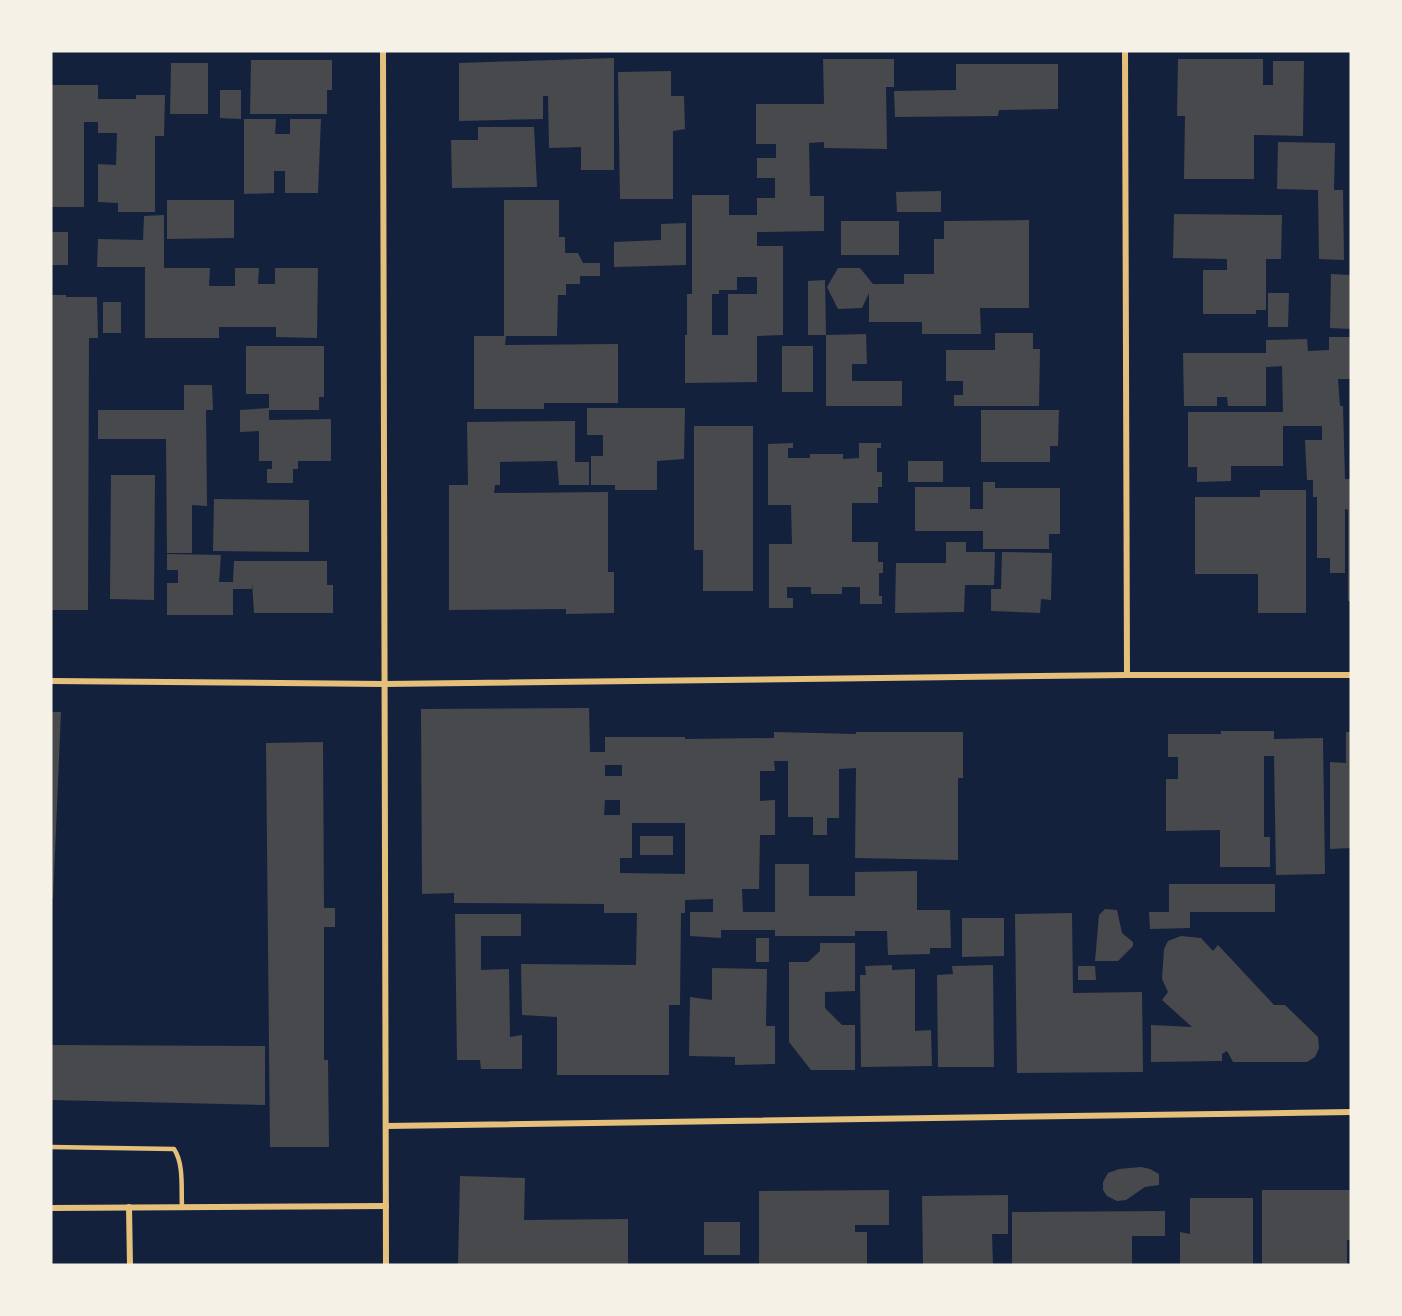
<svg xmlns="http://www.w3.org/2000/svg" width="1402" height="1316" font-family="'Work Sans',sans-serif">
<rect width="100%" height="100%" fill="#14213d"/>
<g fill="#48494c" fill-rule="evenodd">
<path d="M614,58V170H581V147L549,148L548,96H543V119L459,121V63Z"/>
<path d="M823,59H894V87H886L887,149L824,148V142L809,143L810,196H824V231L757,232V246H783V335L757,336V382L685,383V335H687V294H692V195H729V215H757V198H775V178H757V158H776V144H756V104H824ZM737,277H757V294H728V335H712V294H719V290H737Z"/>
<path d="M1178,59H1263V85H1273V61H1304L1303,136L1254,135V179H1184L1185,116H1177Z"/>
<path d="M251,60H332V90H327V114H250Z"/>
<path d="M171,63H208V114H170Z"/>
<path d="M956,64H1058V109L999,110L998,116L895,117L894,91L956,90Z"/>
<path d="M671,71V96H684L685,129L673,131V199H620L618,72Z"/>
<path d="M51,85H98V99H136V95H165L164,136H155V212H118V203L98,202V164L116,165L117,133H98V122H84V207H51Z"/>
<path d="M220,90H241V119L220,118Z"/>
<path d="M244,119H276L275,134H290V119H321L318,193H285V171H274V193L244,194Z"/>
<path d="M478,127H534L537,187L452,188L451,140H478Z"/>
<path d="M1278,142L1335,143L1334,190H1343L1344,260L1319,259L1318,190L1277,189Z"/>
<path d="M941,191V212H897L896,192Z"/>
<path d="M167,200H234V238L167,239Z"/>
<path d="M504,200H559V237H565V253H578L583,263H600V276H580V284H566V295H558L557,336H506L505,345L618,344V403H544V409H474V336H504Z"/>
<path d="M1174,214L1282,215L1281,259H1266V310H1256V314H1203V270H1227V259L1173,258Z"/>
<path d="M164,215V268H210L209,286H235V268H259L258,284H275V268H318L317,338L276,337V327H219V338H145V267H97L98,239L143,240L144,216Z"/>
<path d="M1029,220V308H980L981,334H922V322H869V293L862,308L838,309L827,287L838,268H860L873,284H904V274H934V239H944V221Z"/>
<rect x="841" y="221" width="58" height="34"/>
<path d="M686,223V265L614,267V242L661,240V224Z"/>
<rect x="51" y="232" width="17" height="33"/>
<path d="M1331,274L1351,275V329L1330,328Z"/>
<path d="M825,280L826,335H808V281Z"/>
<path d="M1268,293H1289L1288,327H1268Z"/>
<path d="M51,295H66V297H97L98,338H89L88,610H51Z"/>
<rect x="103" y="302" width="18" height="31"/>
<path d="M995,333H1033V349H1040L1039,406H954V395H963V381H946V350H995Z"/>
<path d="M866,334L867,364H852V381H902V406H826V335Z"/>
<path d="M1329,337H1351V379H1338L1340,406H1343L1345,479H1351V601H1348V510L1345,509V573H1330V558H1317V497H1313V480H1307L1305,440H1322V426H1283V466H1231V481L1197,482V467H1188V412H1283L1282,366L1266,367V406H1228L1227,397H1217V406H1184L1183,353H1266V340L1307,339L1308,351L1329,350Z"/>
<path d="M246,346H324V397H319V410H269V420L331,419V461H298V469H293V483H267V469H272V461H259V431L240,432V410L269,408V394H246Z"/>
<rect x="782" y="346" width="31" height="46"/>
<path d="M184,385H212L213,410H206L207,506L192,505V553H167L166,439H98V410H184Z"/>
<path d="M587,408H685L684,459L657,461V490H615V485H591V456H603V435H587Z"/>
<path d="M981,410H1059L1058,446H1050V462H981Z"/>
<path d="M575,421V462H589V485H559L557,461L500,462V485H495L494,493L608,492V572H614V613L566,614V609L449,610V485H468L467,422Z"/>
<path d="M694,426H753V591H703V550H694Z"/>
<path d="M793,443V448H788V458H810V454H843V459L859,458V443H881V448H877V472H882V487H878V503H852V542H878V562H883V573H879V596H882V604H860V587H842V594H811V587H787V598H793V608H769V544H792L791,505H768V444Z"/>
<rect x="908" y="461" width="35" height="21"/>
<path d="M111,475H155L154,600L110,599Z"/>
<path d="M983,482H995V488H1060V534H1049V549H983V531H915V487H970V509H983Z"/>
<path d="M1260,490H1306V613H1258V574H1195V497H1260Z"/>
<path d="M214,499L309,500V552L213,551Z"/>
<path d="M946,542H966V552H995L994,585H965L964,612L895,613L896,563H946Z"/>
<path d="M1002,552L1052,553L1051,600L1041,599L1040,613L991,611V589H1001Z"/>
<path d="M167,554L221,555L219,582H233L234,561H327V585H333V613H254L252,582V589H233V615H167V583H178V570H167Z"/>
<path d="M589,708L590,752H605V737H685V739L774,738V732L856,734V732H963V778H958V860L855,858L856,768L839,769V818H827V835H813V817H788V761H774L775,771H760V801L775,800V835H760L759,889H742L743,912H775V864H809V896H855V872L917,871V910H950L951,948H930V954L888,955L887,931H855V936H775V930H721V938L690,936V912H713V899L685,900V913H681L680,1005H669V1075H557V1017L522,1015L521,964L636,965L637,913H604V904L454,903V893L422,894L421,709ZM605,765H622V776H605ZM605,800H620V815H604ZM632,823H685V874L620,873V858H632Z"/>
<path d="M51,712H61L53,899H51Z"/>
<path d="M1221,731H1274V739L1323,738L1325,874L1276,875L1274,756H1264V837H1270V867H1220V830L1166,831V779H1178V757H1168V734H1221Z"/>
<path d="M1346,732H1351V848L1330,849V762L1346,763Z"/>
<path d="M323,742L324,908H335V927H324V1060H328L329,1147H270L266,743Z"/>
<rect x="640" y="836" width="33" height="19"/>
<path d="M1169,884H1275V912H1190V928L1150,929L1149,912H1169Z"/>
<path d="M1105,909L1117,910L1122,933L1133,942V946L1118,961H1095L1099,915Z"/>
<path d="M1072,913L1073,993L1142,992L1143,1072L1017,1073L1015,914Z"/>
<path d="M455,914H521V936H481V970L509,969L510,1037L522,1035V1069H481L480,1060H457Z"/>
<path d="M962,918H1004V956L962,957Z"/>
<path d="M1181,936L1201,938L1213,951L1218,945L1274,1005H1285L1318,1037L1319,1048L1315,1057L1307,1062H1233L1227,1051L1222,1054V1061L1151,1062V1025L1192,1027L1162,1000L1168,992L1162,979L1164,949L1168,941Z"/>
<rect x="756" y="938" width="13" height="24"/>
<path d="M820,943H855V991L825,992V1008L842,1025H855V1070H811L789,1042V962H808L820,951Z"/>
<path d="M892,965V970L915,969V1031L931,1030L932,1066L861,1067L860,975H866L865,966Z"/>
<path d="M993,965L994,1067H938L937,975L953,974L952,966Z"/>
<path d="M1078,966H1095L1096,980H1078Z"/>
<path d="M712,968L767,969L766,1026H775V1064L735,1065V1057L689,1056L690,997L712,1000Z"/>
<path d="M51,1045L265,1046V1105L51,1100Z"/>
<path d="M1141,1167L1150,1169L1159,1174V1185L1145,1187L1126,1200L1117,1201L1107,1196L1103,1190V1182L1108,1173L1119,1169Z"/>
<path d="M460,1176L525,1178L524,1220L628,1219V1265H458Z"/>
<path d="M889,1190V1225H855V1232H867V1265H759V1191Z"/>
<path d="M1262,1190H1351V1240H1347V1265H1262Z"/>
<path d="M1008,1195V1234H992L993,1265H923L922,1196Z"/>
<path d="M1190,1198H1253V1265H1180V1232L1190,1234Z"/>
<path d="M1165,1211V1236H1132V1265H1012V1212Z"/>
<rect x="704" y="1222" width="36" height="33"/>
</g>
<g fill="none" stroke-linecap="round" stroke-linejoin="round">
<path stroke="#e5c07b" stroke-width="4.5" d="M51,1147L174,1149C184,1164 181,1188 182,1206"/>
<g stroke="#e5c07b" stroke-width="6">
<path d="M383,51L386,1265"/>
<path d="M1125,51L1127,675"/>
<path d="M51,681L384,684L1127,675H1351"/>
<path d="M386,1126L1351,1112"/>
<path d="M129,1207L130,1265"/>
<path d="M51,1208L386,1206"/>
</g>
</g>
<rect width="1402" height="1316" fill="none" stroke="#f6f1e7" stroke-width="105"/>
</svg>
